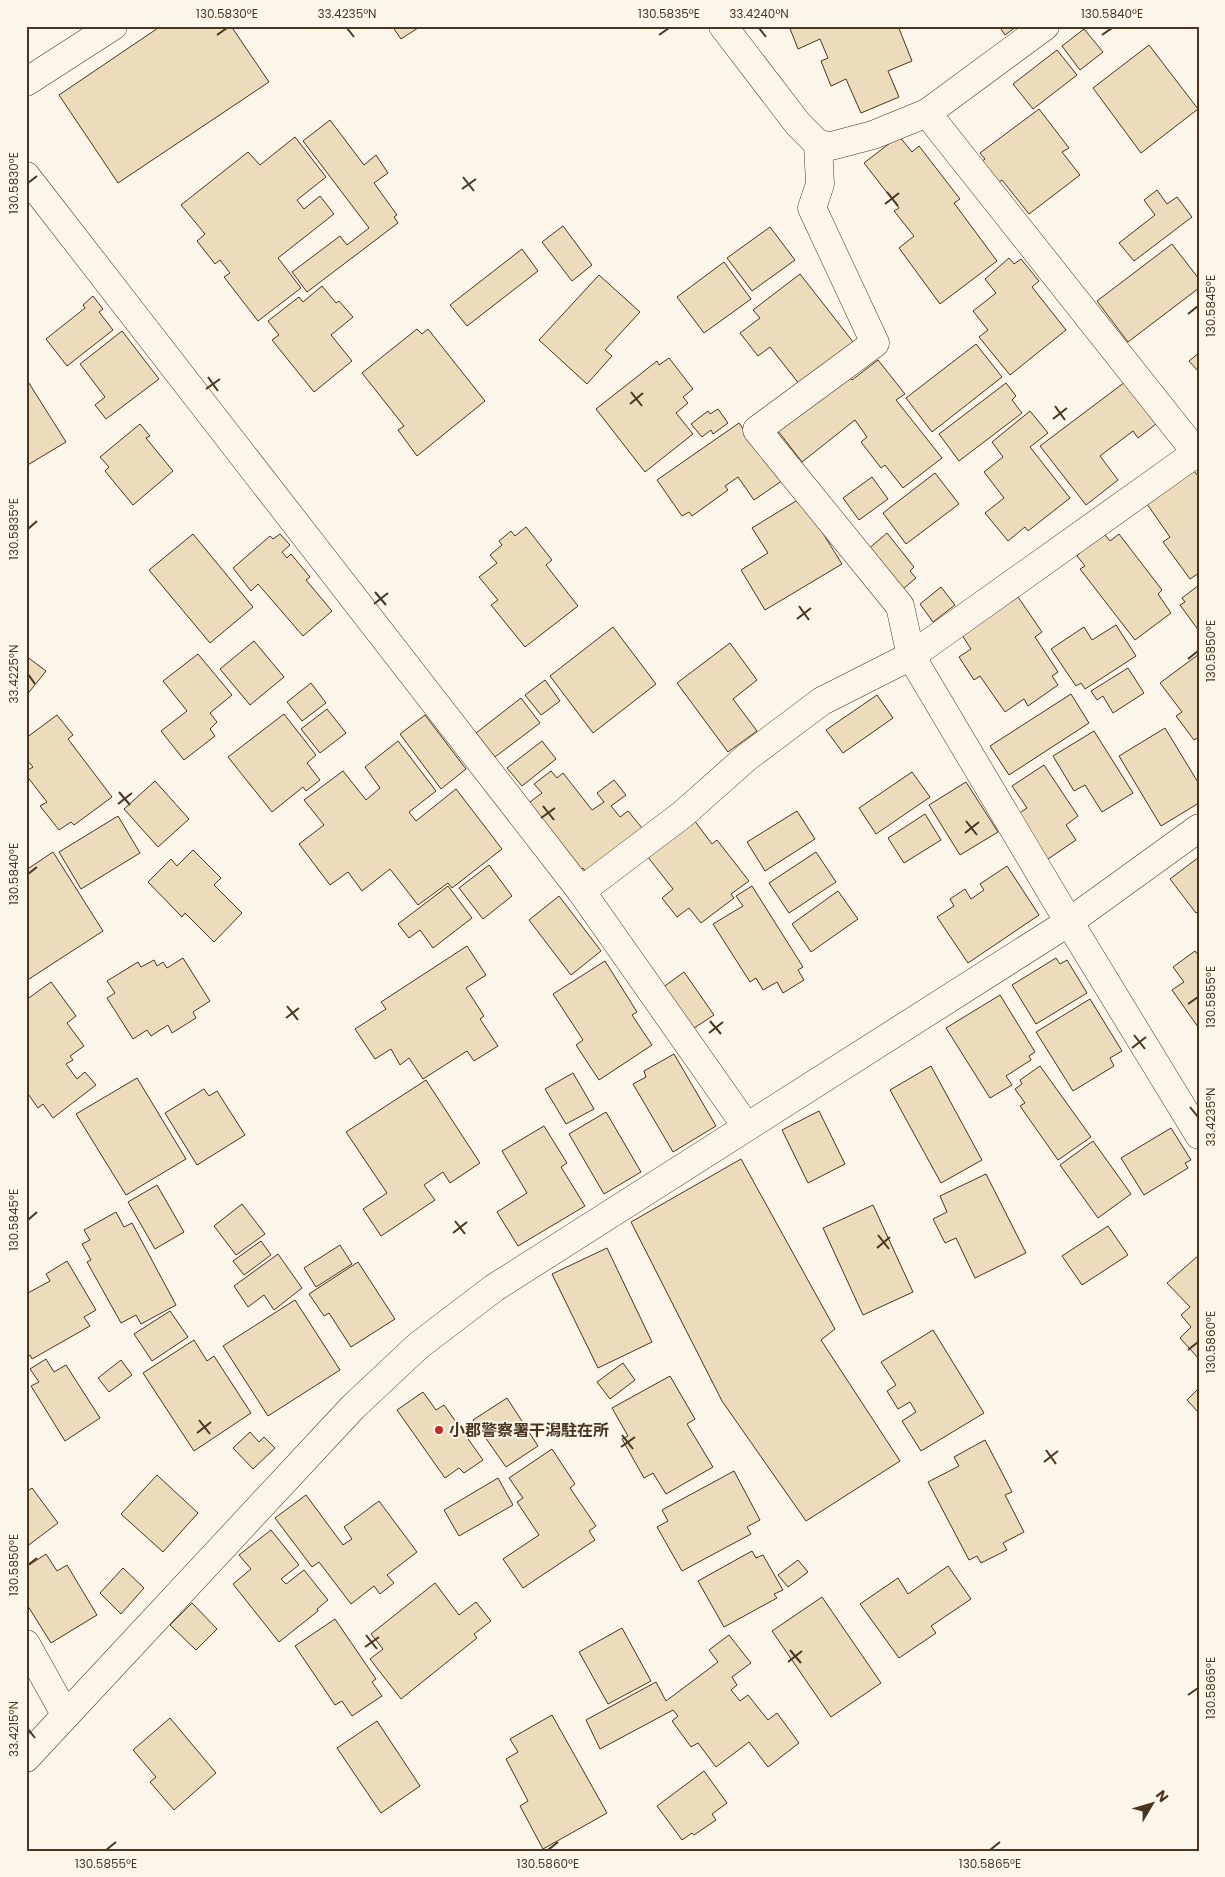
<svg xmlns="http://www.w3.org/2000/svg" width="1225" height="1877" font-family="Poppins,'Noto Sans JP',sans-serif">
<rect width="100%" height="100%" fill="#fbf6e9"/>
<g fill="#ecdcbc" stroke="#4a3520">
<path d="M161,26H231L269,82L118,183L59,95Z"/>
<path d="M392,26H421L401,39Z"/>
<path d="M789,26H898L912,61L888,71L899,97L861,113L846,79L831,86L821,61L828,58L820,39L798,49Z"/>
<path d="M999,26H1017L1005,35Z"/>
<path d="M1084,29L1103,52L1080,70L1062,46Z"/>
<path d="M1149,45L1198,109L1141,153L1093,88Z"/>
<path d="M1057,50L1077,75L1033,109L1013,84Z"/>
<path d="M1039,109L1069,148L1062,152L1080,175L1029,214L1002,180L996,184L979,163L985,159L980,153Z"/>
<path d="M330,120L364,165L376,155L388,173L374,183L397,215L394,217L398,223L307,292L292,272L340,236L347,245L369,228L303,141Z"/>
<path d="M899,136L912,152L919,146L960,199L954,203L997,261L940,304L899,248L914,236L894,211L899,208L864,163Z"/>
<path d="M295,137L326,177L297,200L304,209L320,196L334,214L278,258L301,288L258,321L224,277L230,273L220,260L215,264L197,241L205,234L181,205L248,152L260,165Z"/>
<path d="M1157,190L1167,204L1177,197L1192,217L1134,261L1119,243L1155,215L1144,200Z"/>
<path d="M563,226L592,265L572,281L542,242Z"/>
<path d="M770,227L795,260L752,291L727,258Z"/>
<path d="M1172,244L1199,279V288L1128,342L1097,301Z"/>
<path d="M522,249L538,271L467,326L450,305Z"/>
<path d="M1009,258L1014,264L1021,259L1039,281L1032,287L1066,330L1010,375L979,337L988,330L973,311L996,293L985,279Z"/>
<path d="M724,262L751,299L704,333L677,297Z"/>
<path d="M800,274L857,347L800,385L770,347L758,356L740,333L760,318L753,310Z"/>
<path d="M599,275L640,312L605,350L612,356L587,384L539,340Z"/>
<path d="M322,286L336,303L339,301L353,317L331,335L352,361L314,392L272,340L279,335L268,321L299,297L303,302Z"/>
<path d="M93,296L103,309L99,312L113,330L67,366L46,339L85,308L83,305Z"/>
<path d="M417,329L422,334L428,329L485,401L417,456L398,430L404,426L362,373Z"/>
<path d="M122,331L159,379L106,419L95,405L105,397L80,364Z"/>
<path d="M976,344L1002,377L932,432L906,398Z"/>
<path d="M1199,353V372L1189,361Z"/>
<path d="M669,358L693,389L683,397L688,403L676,413L693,434L645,472L596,409L657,361L659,365Z"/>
<path d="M878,360L905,394L896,400L942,458L903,488L885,465L881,468L861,442L867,437L855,420L802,462L778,431L848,375L852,380Z"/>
<path d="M27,380L66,442L26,466V381Z"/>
<path d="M1125,382L1156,424L1138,438L1133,431L1100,456L1118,480L1086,505L1040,446Z"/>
<path d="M1006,383L1016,396L1012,400L1022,413L959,461L939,434Z"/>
<path d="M718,409L728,423L713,434L711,430L702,437L691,424L708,411L710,414Z"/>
<path d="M1030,411L1048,433L1030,447L1070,498L1028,531L1025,527L1008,541L985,513L1004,498L984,472L1003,457L992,442Z"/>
<path d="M739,423L752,441L786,478L754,500L738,477L725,486L728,490L692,516L689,512L682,516L657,480Z"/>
<path d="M140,424L150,436L146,438L173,471L133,505L105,471L109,467L100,457Z"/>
<path d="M1193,470L1199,477V573L1190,579L1163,542L1170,537L1147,504Z"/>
<path d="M935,473L959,504L906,544L883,513Z"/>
<path d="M872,477L888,499L859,520L843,498Z"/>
<path d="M801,498L842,564L765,610L741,570L768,553L752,528Z"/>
<path d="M526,527L552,560L546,565L578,606L525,647L491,605L498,600L479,577L497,563L490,555L502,545L499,541L511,531L515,536Z"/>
<path d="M1102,531L1110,541L1119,534L1162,590L1158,594L1171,613L1135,640L1080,569L1085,566L1077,556L1081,552L1079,549Z"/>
<path d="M887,533L914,567L910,571L916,578L903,589L866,551Z"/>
<path d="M193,534L253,607L210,643L149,570Z"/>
<path d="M280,534L290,545L282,552L287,558L291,554L310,577L306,580L332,611L303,636L258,584L251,591L233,568L270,536L273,539Z"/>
<path d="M1199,585V631L1180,605L1185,602L1182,598Z"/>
<path d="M941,587L955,605L933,622L920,604Z"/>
<path d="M1018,597L1042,632L1035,637L1058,672L1052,676L1058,685L1028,706L1024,699L1005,712L980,676L974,680L959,657L971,649L962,635Z"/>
<path d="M1116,625L1136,656L1085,689L1081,683L1076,686L1051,649L1084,627L1092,640Z"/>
<path d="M613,627L656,684L593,733L550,676Z"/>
<path d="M254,641L284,677L250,705L220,669Z"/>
<path d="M730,643L757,680L733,699L757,731L728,752L677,683Z"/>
<path d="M198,654L232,695L210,713L217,722L210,729L215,736L184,760L161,731L187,711L163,681Z"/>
<path d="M1199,654V737L1194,740L1176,716L1182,712L1160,683Z"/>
<path d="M26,656L46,671L26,696Z"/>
<path d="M1128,668L1144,693L1113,713L1103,696L1097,700L1091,691Z"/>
<path d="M545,680L560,701L541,715L525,695Z"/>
<path d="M311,683L326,703L302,721L287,702Z"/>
<path d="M1071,694L1089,723L1009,775L990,746Z"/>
<path d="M877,695L893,718L843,753L826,730Z"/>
<path d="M521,698L540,723L495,757L476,733Z"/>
<path d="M327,709L346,733L320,753L301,729Z"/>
<path d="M284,714L316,755L307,763L320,780L306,791L303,787L272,812L228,757Z"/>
<path d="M57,715L73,735L68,739L112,797L74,825L71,822L59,830L40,806L47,802L26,775V771L33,767L26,759V738Z"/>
<path d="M425,715L466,769L441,789L400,734Z"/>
<path d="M1165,728L1199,784V803L1161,826L1119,756Z"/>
<path d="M1094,731L1133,793L1102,812L1085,785L1074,791L1053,756Z"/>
<path d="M398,741L436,791L409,812L416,821L456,789L502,849L452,888L448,883L418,905L390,869L362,891L348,872L330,885L299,844L324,825L304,800L343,771L366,800L380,788L365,767Z"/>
<path d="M542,741L556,759L522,786L507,768Z"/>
<path d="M1044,765L1078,816L1066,825L1076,840L1045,861L1015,816L1027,808L1012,786Z"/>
<path d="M551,771L557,778L563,773L592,810L604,802L597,793L614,780L626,795L611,806L620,817L628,811L643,829L587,873L583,868L578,871L526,805L542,793L534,784Z"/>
<path d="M912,772L930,797L876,834L859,808Z"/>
<path d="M155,781L189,819L158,847L124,809Z"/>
<path d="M966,782L998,832L960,855L929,805Z"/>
<path d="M797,811L815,839L765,871L747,842Z"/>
<path d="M925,814L941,840L904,863L888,838Z"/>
<path d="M118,816L140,853L81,889L59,852Z"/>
<path d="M694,820L712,844L717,840L749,881L731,894L734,898L701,923L689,908L677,917L662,898L673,889L647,856Z"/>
<path d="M193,850L221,878L214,885L242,913L214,942L185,913L182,917L148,882L171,859L177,866Z"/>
<path d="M53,852L103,931L26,981V870Z"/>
<path d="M816,852L836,882L789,913L769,883Z"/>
<path d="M1199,857V911L1196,913L1170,879Z"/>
<path d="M489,865L512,896L483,919L459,888Z"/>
<path d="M1007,866L1039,915L968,963L937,917L954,906L950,899L965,889L971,899L984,890L980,884Z"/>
<path d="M448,886L472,918L433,948L420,930L409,938L398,924Z"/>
<path d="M752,886L803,967L798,970L804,980L783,993L777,982L763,990L756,978L750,982L713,924L743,906L736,896Z"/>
<path d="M838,891L858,919L811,952L792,924Z"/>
<path d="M559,896L601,951L571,975L529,920Z"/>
<path d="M467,946L486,975L466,988L484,1016L480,1019L498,1046L474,1061L467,1051L423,1079L409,1058L400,1065L391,1049L375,1059L355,1029L386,1009L381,1002Z"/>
<path d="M1195,951L1199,956L1198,1027L1172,990L1184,982L1173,967Z"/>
<path d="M183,958L210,1001L193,1012L196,1018L172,1033L168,1025L151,1036L147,1030L133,1039L107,998L115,993L107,981L138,962L141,967L154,960L157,966L163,962L167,968Z"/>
<path d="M1056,958L1060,964L1067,960L1087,993L1036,1024L1012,985Z"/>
<path d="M605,961L637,1012L632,1015L652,1045L599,1080L576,1045L583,1040L553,994Z"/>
<path d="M684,972L714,1015L691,1030L662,988Z"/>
<path d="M51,982L76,1016L67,1023L84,1046L70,1056L73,1060L66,1064L77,1079L85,1072L96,1085L53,1118L43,1104L38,1108L26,1091V1000Z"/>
<path d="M1000,995L1035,1052L1029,1056L1031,1060L1006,1076L1012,1085L990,1098L946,1028Z"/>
<path d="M1090,999L1122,1051L1110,1058L1114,1066L1073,1091L1036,1032Z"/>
<path d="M674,1054L716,1126L673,1152L633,1084L646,1077L644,1071Z"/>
<path d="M931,1066L982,1160L941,1183L890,1090Z"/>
<path d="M1040,1066L1091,1137L1058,1160L1020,1106L1025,1103L1015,1089L1022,1084L1020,1080Z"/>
<path d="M573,1073L594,1109L566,1124L545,1089Z"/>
<path d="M137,1078L186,1159L126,1195L76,1114Z"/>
<path d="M426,1080L480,1163L450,1183L443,1172L424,1185L435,1200L381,1236L363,1209L387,1193L346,1132Z"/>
<path d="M204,1089L209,1096L217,1091L245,1135L197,1165L165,1113Z"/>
<path d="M819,1111L845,1164L808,1183L782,1130Z"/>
<path d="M606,1112L641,1172L604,1194L569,1134Z"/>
<path d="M544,1126L567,1163L561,1167L585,1206L518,1246L497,1212L527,1193L502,1151Z"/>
<path d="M1171,1128L1191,1160L1185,1163L1188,1168L1144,1195L1121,1158Z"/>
<path d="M1093,1141L1131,1194L1098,1218L1060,1165Z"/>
<path d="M741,1159L835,1329L821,1340L900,1461L806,1521L722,1401L631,1222Z"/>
<path d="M986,1174L1026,1253L975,1278L956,1238L945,1243L933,1219L947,1212L940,1196Z"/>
<path d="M157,1185L184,1232L155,1249L128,1202Z"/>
<path d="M242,1204L265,1234L236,1255L214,1226Z"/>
<path d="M873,1205L913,1292L863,1315L823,1228Z"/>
<path d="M116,1212L124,1227L132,1223L176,1305L141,1324L136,1315L121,1323L87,1262L91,1260L82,1244L90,1240L84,1230Z"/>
<path d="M1108,1226L1128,1255L1082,1285L1062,1256Z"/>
<path d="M261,1241L271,1255L244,1275L233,1261Z"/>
<path d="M340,1245L352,1264L316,1287L304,1268Z"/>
<path d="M607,1248L652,1342L598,1368L552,1274Z"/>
<path d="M278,1254L302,1288L274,1310L264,1295L248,1307L234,1286Z"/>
<path d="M1199,1255V1359L1180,1338L1191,1327L1181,1315L1190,1307L1167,1283Z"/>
<path d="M67,1261L96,1310L84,1317L90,1326L32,1359L30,1355L26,1358V1289L28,1293L50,1281L46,1274Z"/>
<path d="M358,1262L395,1319L351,1347L329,1313L324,1316L309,1294Z"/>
<path d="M295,1300L340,1370L268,1416L223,1346Z"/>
<path d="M170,1311L188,1337L152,1361L134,1334Z"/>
<path d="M933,1330L984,1413L921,1451L902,1421L916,1412L910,1402L898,1409L887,1391L896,1385L881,1362Z"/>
<path d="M194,1340L207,1361L214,1356L251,1413L194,1451L143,1373Z"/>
<path d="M46,1359L54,1372L66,1365L100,1418L65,1441L31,1386L39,1382L30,1369Z"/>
<path d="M121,1360L132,1375L109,1392L98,1378Z"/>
<path d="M623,1363L635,1380L610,1399L597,1382Z"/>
<path d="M670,1376L695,1419L687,1424L713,1467L666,1494L653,1473L644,1478L622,1439L628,1436L612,1408Z"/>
<path d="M1199,1388V1413L1187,1400Z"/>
<path d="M423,1392L436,1410L444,1405L483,1460L464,1473L459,1468L445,1478L397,1410Z"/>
<path d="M507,1398L538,1446L506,1467L473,1420Z"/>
<path d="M250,1432L259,1442L264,1437L275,1448L253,1469L233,1448Z"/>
<path d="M985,1440L1012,1492L1005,1495L1024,1532L1003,1543L1007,1550L981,1563L977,1556L969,1560L928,1482L959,1466L954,1457Z"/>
<path d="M552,1449L575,1484L570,1488L596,1526L589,1531L595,1540L523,1588L503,1559L539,1535L517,1502L523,1498L509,1478Z"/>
<path d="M734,1471L760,1520L747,1527L751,1534L682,1571L657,1527L668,1521L662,1510Z"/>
<path d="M157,1475L198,1513L163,1552L121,1514Z"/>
<path d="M498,1478L513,1505L459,1536L444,1510Z"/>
<path d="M32,1488L58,1523L26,1547V1492Z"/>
<path d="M306,1495L343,1545L352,1539L344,1527L379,1501L417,1552L387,1575L394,1583L380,1594L374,1586L351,1604L319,1562L312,1567L275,1518Z"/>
<path d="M271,1530L299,1565L281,1579L286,1584L304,1570L328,1600L317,1609L318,1611L279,1642L233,1584L251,1569L239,1555Z"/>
<path d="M752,1551L756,1558L763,1555L783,1590L774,1594L777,1598L724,1627L698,1581Z"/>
<path d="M46,1554L57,1571L67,1565L97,1615L51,1643L26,1603V1567Z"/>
<path d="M798,1560L808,1572L788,1587L778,1575Z"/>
<path d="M948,1566L971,1599L931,1626L936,1633L899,1658L860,1604L898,1578L908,1594Z"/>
<path d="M123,1568L144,1588L121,1614L100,1593Z"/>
<path d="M435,1583L459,1615L476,1602L491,1621L474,1634L477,1638L401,1699L370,1659L383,1649L371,1634Z"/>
<path d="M822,1597L881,1683L831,1717L772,1631Z"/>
<path d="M192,1603L217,1629L196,1650L170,1625Z"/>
<path d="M335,1619L376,1679L372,1682L382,1696L352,1716L342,1701L335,1705L295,1646Z"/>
<path d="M622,1628L651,1681L608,1704L579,1652Z"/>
<path d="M729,1635L751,1663L732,1677L737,1685L731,1690L740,1701L748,1695L768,1720L777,1713L799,1743L768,1767L749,1742L716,1767L698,1743L691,1747L672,1721L678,1716L673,1710L600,1749L586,1720L656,1682L666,1701L718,1662L709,1650Z"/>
<path d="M552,1715L607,1813L543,1849L520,1806L528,1801L506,1759L518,1752L510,1739Z"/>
<path d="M170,1718L216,1773L174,1810L150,1782L156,1777L133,1750Z"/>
<path d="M377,1721L420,1786L381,1813L337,1748Z"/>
<path d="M704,1771L727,1803L712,1814L716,1820L694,1835L692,1833L682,1840L657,1806Z"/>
</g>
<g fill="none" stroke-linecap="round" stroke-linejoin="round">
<g stroke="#4a3520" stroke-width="29">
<g id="street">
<path d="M723,26L798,124L818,144L831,146L873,135L927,113L1045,26"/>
<path d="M26,82L113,26"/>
<path d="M927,113L1199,456"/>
<path d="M818,144L820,184L812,208L875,343L757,430L900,606L911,656L1069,922L1199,1135"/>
<path d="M26,176L581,891L746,1126"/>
<path d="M581,891L683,814L746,758L822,701L911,656L1196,453"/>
<path d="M26,1644L65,1714"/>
<path d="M26,1758L353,1407L418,1346L494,1288L1069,922L1199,828"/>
</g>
</g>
<use href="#street" stroke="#fbf6e9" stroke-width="28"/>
</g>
<path fill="none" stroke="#4a3520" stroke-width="2" d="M347,28L354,37M759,28L766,37M217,35L227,28M659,35L669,28M1102,35L1112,28M463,177L474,191M28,183L37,176M462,189L476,179M887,192L898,206M885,204L899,193M1188,314L1198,306M208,377L218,391M206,389L220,379M631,392L642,406M630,404L643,393M1055,406L1065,420M1053,419L1067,408M28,529L37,521M375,592L386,605M374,604L388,593M799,606L809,620M797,619L811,608M1188,659L1198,651M28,674L35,684M119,792L130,805M118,804L132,793M543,806L554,820M541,818L555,808M966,821L977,835M965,833L979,822M28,874L37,867M1188,1004L1198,997M287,1006L298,1020M286,1018L299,1008M710,1021L721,1034M709,1033L723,1022M1134,1035L1145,1049M1132,1048L1146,1037M1190,1107L1198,1117M28,1220L37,1212M455,1221L465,1234M453,1233L467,1222M878,1235L889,1249M877,1248L890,1237M1188,1350L1198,1342M199,1420L210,1434M197,1433L211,1422M622,1435L633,1449M621,1447L635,1437M1046,1450L1056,1464M1044,1462L1058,1451M28,1565L37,1558M366,1635L377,1649M365,1647L379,1637M790,1650L801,1663M788,1662L802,1651M1188,1695L1198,1688M28,1729L35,1738M106,1850L116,1842M548,1850L558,1842M990,1850L1000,1842"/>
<circle fill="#c62828" stroke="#fbf6e9" stroke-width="2" cx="439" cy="1430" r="5"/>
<g text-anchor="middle" stroke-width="4" stroke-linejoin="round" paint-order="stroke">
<g font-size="16" font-weight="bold" fill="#4a3520" stroke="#fbf6e9" text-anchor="start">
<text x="449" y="1436">小郡警察署干潟駐在所</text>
</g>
</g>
<rect width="1225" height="1877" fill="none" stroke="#fbf6e9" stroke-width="55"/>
<g transform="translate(1152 1804) rotate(52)" stroke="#fbf6e9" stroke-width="4" paint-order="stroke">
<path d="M0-4L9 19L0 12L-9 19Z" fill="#4a3520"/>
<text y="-8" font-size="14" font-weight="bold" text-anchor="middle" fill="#4a3520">N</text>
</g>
<rect x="28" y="28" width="1170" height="1822" fill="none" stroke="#4a3520" stroke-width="2"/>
<g font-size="12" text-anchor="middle" fill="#4a3520">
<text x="227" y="18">130.5830°E</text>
<text x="347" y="18">33.4235°N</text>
<text x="669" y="18">130.5835°E</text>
<text x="759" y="18">33.4240°N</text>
<text x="1112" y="18">130.5840°E</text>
<text transform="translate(14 183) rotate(-90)" y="4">130.5830°E</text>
<text transform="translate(1211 306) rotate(-90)" y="4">130.5845°E</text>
<text transform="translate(14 529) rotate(-90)" y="4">130.5835°E</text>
<text transform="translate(1211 651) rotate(-90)" y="4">130.5850°E</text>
<text transform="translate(14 674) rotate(-90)" y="4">33.4225°N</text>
<text transform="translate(14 874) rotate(-90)" y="4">130.5840°E</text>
<text transform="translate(1211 997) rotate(-90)" y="4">130.5855°E</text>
<text transform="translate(1211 1117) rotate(-90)" y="4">33.4235°N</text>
<text transform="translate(14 1220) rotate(-90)" y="4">130.5845°E</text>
<text transform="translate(1211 1342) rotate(-90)" y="4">130.5860°E</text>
<text transform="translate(14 1565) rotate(-90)" y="4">130.5850°E</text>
<text transform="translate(1211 1688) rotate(-90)" y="4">130.5865°E</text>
<text transform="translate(14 1729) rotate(-90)" y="4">33.4215°N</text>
<text x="106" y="1868">130.5855°E</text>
<text x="548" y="1868">130.5860°E</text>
<text x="990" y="1868">130.5865°E</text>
</g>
</svg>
